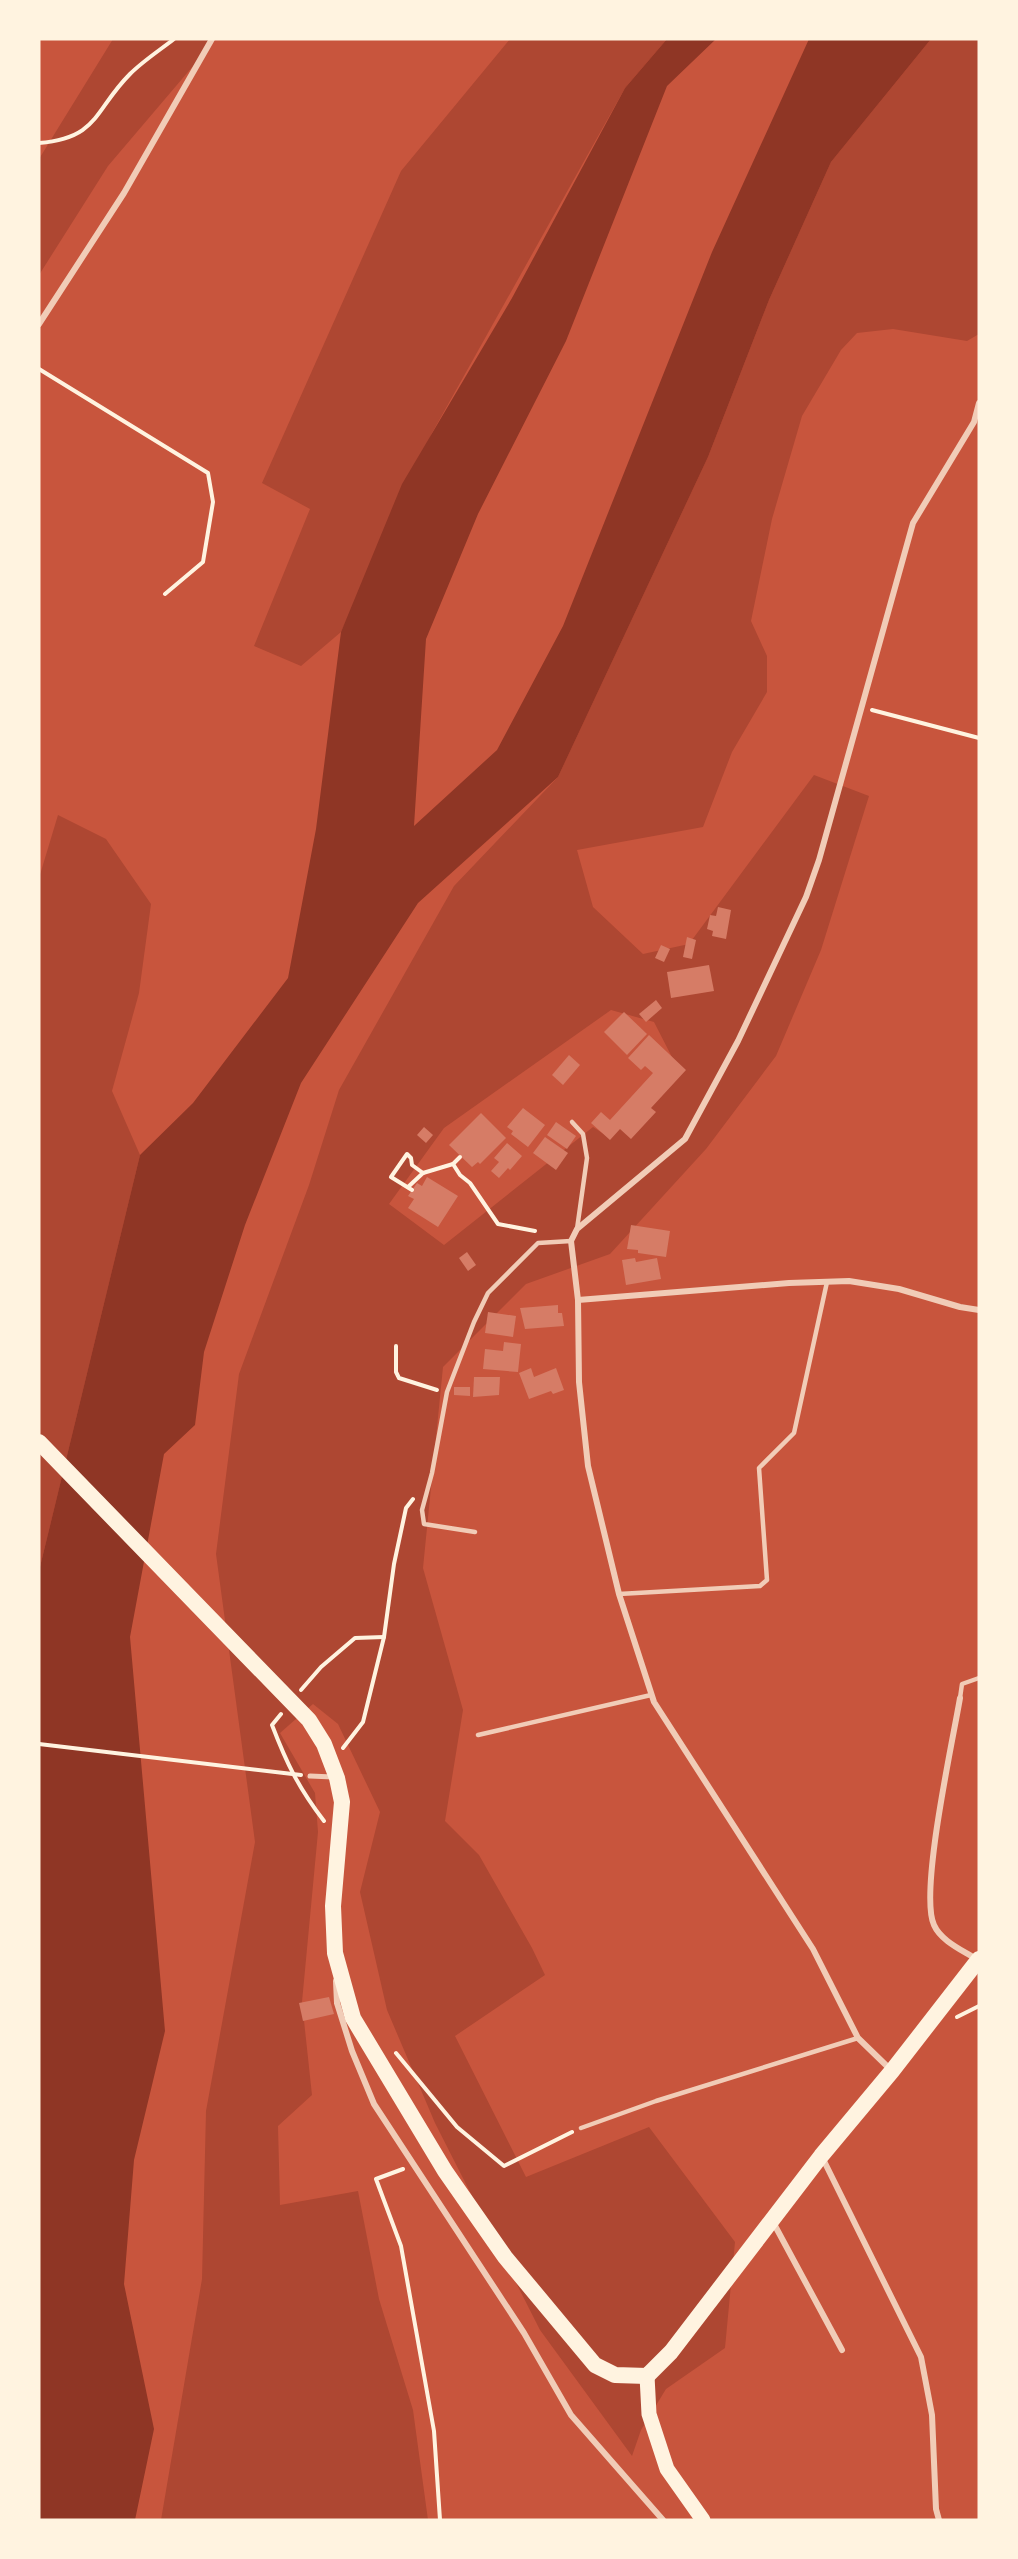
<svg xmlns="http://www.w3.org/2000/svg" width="1018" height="2559" font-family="Signika,sans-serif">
<rect width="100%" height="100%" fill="#c8553d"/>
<g fill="#ae4732" fill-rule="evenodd">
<path d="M113,39H216L108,166L39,275V159Z"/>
<path d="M510,39H667L625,88L432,433L341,632L301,666L254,646L310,509L262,483L401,171Z"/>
<path d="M931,39H979V334L967,341L893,329L857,333L841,350L802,416L772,519L751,621L767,656V692L732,752L703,827L577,850L593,907L643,954L689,944L814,775L869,796L821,950L776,1056L706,1149L610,1254L526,1284L443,1367L423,1568L463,1710L445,1821L479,1855L532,1948L545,1975L455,2036L526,2177L649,2127L735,2242L725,2348L666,2389L641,2430L632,2456L540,2330L435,2123L387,2010L360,1892L380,1812L338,1724L313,1704L280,1733L315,1793L318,1832L302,2002L312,2095L278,2126L280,2205L358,2191L379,2299L413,2410L428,2520H161L202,2279L206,2111L255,1842L216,1554L239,1374L309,1185L339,1090L454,886L558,777L708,457L769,300L831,162ZM611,1010L654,1022L675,1063L610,1138L593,1127L444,1245L389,1204L444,1128Z"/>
<path d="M58,815L106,839L151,904L139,993L112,1091L140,1155L39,1571V878Z"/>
</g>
<path fill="#8f3625" d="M667,39H716L667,86L566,341L478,514L426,639L414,826L497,750L563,626L712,252L809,39H931L831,162L769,300L708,457L558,777L418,903L301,1083L245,1225L204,1352L195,1425L164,1454L130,1637L165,2031L134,2160L124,2284L154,2429L135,2520H39V1571L140,1155L193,1103L288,978L316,829L341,632L402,484L512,298L625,88Z"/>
<g fill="#d67c66">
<path d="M718,907L731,910L726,939L712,936L713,931L707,929L710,915L716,916Z"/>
<path d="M687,937L696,940L692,959L683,957Z"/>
<path d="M661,945L670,949L664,962L655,958Z"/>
<path d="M709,965L714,991L671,998L667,972Z"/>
<path d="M656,1000L662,1008L646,1022L639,1014Z"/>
<path d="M624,1012L647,1034L627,1055L604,1032Z"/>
<path d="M649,1035L686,1070L651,1108L656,1112L631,1139L620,1129L610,1140L591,1123L601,1112L610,1120L653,1073L645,1066L641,1070L628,1058Z"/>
<path d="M569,1055L580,1065L563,1085L552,1075Z"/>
<path d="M523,1108L545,1125L528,1147L511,1134L513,1131L507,1127Z"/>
<path d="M481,1113L506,1138L480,1164L478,1162L472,1167L449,1145Z"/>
<path d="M556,1122L576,1136L567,1149L547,1135Z"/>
<path d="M424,1127L433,1135L426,1143L417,1135Z"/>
<path d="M545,1137L568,1153L556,1170L533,1153Z"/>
<path d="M507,1143L522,1156L510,1170L508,1168L499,1178L491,1171L499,1162L494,1158Z"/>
<path d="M427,1177L458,1196L438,1227L408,1208L414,1199L408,1196L417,1183L422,1186Z"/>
<path d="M631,1225L670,1231L666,1257L638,1253V1250L627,1249Z"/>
<path d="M467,1252L476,1265L468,1271L459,1258Z"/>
<path d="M635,1258L636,1262L657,1258L661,1279L626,1285L622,1260Z"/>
<path d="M558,1305V1313H562L564,1326L525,1329L520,1308Z"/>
<path d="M488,1312L516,1316L513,1337L485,1333Z"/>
<path d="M504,1342L521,1344L518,1372L483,1369L485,1349L503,1351Z"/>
<path d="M531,1368L534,1377L556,1368L564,1390L553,1394L551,1391L529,1399L519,1373Z"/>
<path d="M474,1377H500L499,1395L473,1397Z"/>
<path d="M454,1387H470V1396L454,1395Z"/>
<path d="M329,1997L334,2014L303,2021L299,2003Z"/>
</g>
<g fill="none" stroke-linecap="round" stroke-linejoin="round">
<g stroke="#fff3e0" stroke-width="4">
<path d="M39,143C99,138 94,110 130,74C143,61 160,50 174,39"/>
<path d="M39,369L208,473L213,502L203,562L165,594"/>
<path d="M872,710L979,738"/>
<path d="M453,1164L460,1157"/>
<path d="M408,1187L423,1173"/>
<path d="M412,1190L391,1177L407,1154L411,1158L412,1165L423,1173L453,1164L460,1175L470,1183L498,1224L535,1231"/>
<path d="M396,1346V1372L399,1378L437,1390"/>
<path d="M301,1690L321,1667L355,1638L384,1637"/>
<path d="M281,1714L272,1725C287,1764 298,1787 324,1821"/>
<path d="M39,1744L301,1775"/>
<path d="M343,1748L363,1722L384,1637L394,1564L406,1508L413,1499"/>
<path d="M957,2017L979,2006"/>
<path d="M396,2053L457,2127L504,2166L572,2132"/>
<path d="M403,2169L376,2179L401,2246L434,2431L440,2520"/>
</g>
<g stroke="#f1ccb7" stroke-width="4.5">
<path d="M572,1122L583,1134L587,1158L577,1229"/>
<path d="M475,1532L424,1524L422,1510L432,1473L447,1392L474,1322L488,1293L538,1243L571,1241"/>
<path d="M619,1594L760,1586L767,1580L759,1468L794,1433L827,1282"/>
<path d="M960,1698L962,1684L979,1678"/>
<path d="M478,1735L651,1695"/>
<path d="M581,2128L656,2101L858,2038"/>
</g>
<path stroke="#f1ccb7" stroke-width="5" d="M310,1776L333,1777"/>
<g stroke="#f1ccb7" stroke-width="6">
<path d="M39,324L124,193L212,39"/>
<path d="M578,1300L789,1283L849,1281L899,1289L960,1307L979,1310"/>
<path d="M960,1698C953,1740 919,1893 934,1925C941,1941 962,1950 976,1959"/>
<path d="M336,1981L337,2003L352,2051L374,2104L524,2333L571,2415L663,2520"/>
<path d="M892,2071L858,2038L813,1949L654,1702L619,1594L588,1466L579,1382L578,1300L571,1241L577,1229L685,1139L738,1041L806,897L819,860L913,523L974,422L979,403"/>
<path d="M823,2159L921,2357L932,2415L936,2509L939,2520"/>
<path d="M773,2222L842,2350"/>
</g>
<path stroke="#fff3e0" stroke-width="15" d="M647,2376L649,2414L667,2469L703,2520"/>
<path stroke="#fff3e0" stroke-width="16" d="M39,1442L309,1720L324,1744L337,1778L342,1802L333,1906L335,1953L353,2018L445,2171L505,2257L595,2365L615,2375L647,2376L671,2352L821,2156L892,2071L979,1959"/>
</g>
<rect width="1018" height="2559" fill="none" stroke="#fff3e0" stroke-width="81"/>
</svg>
